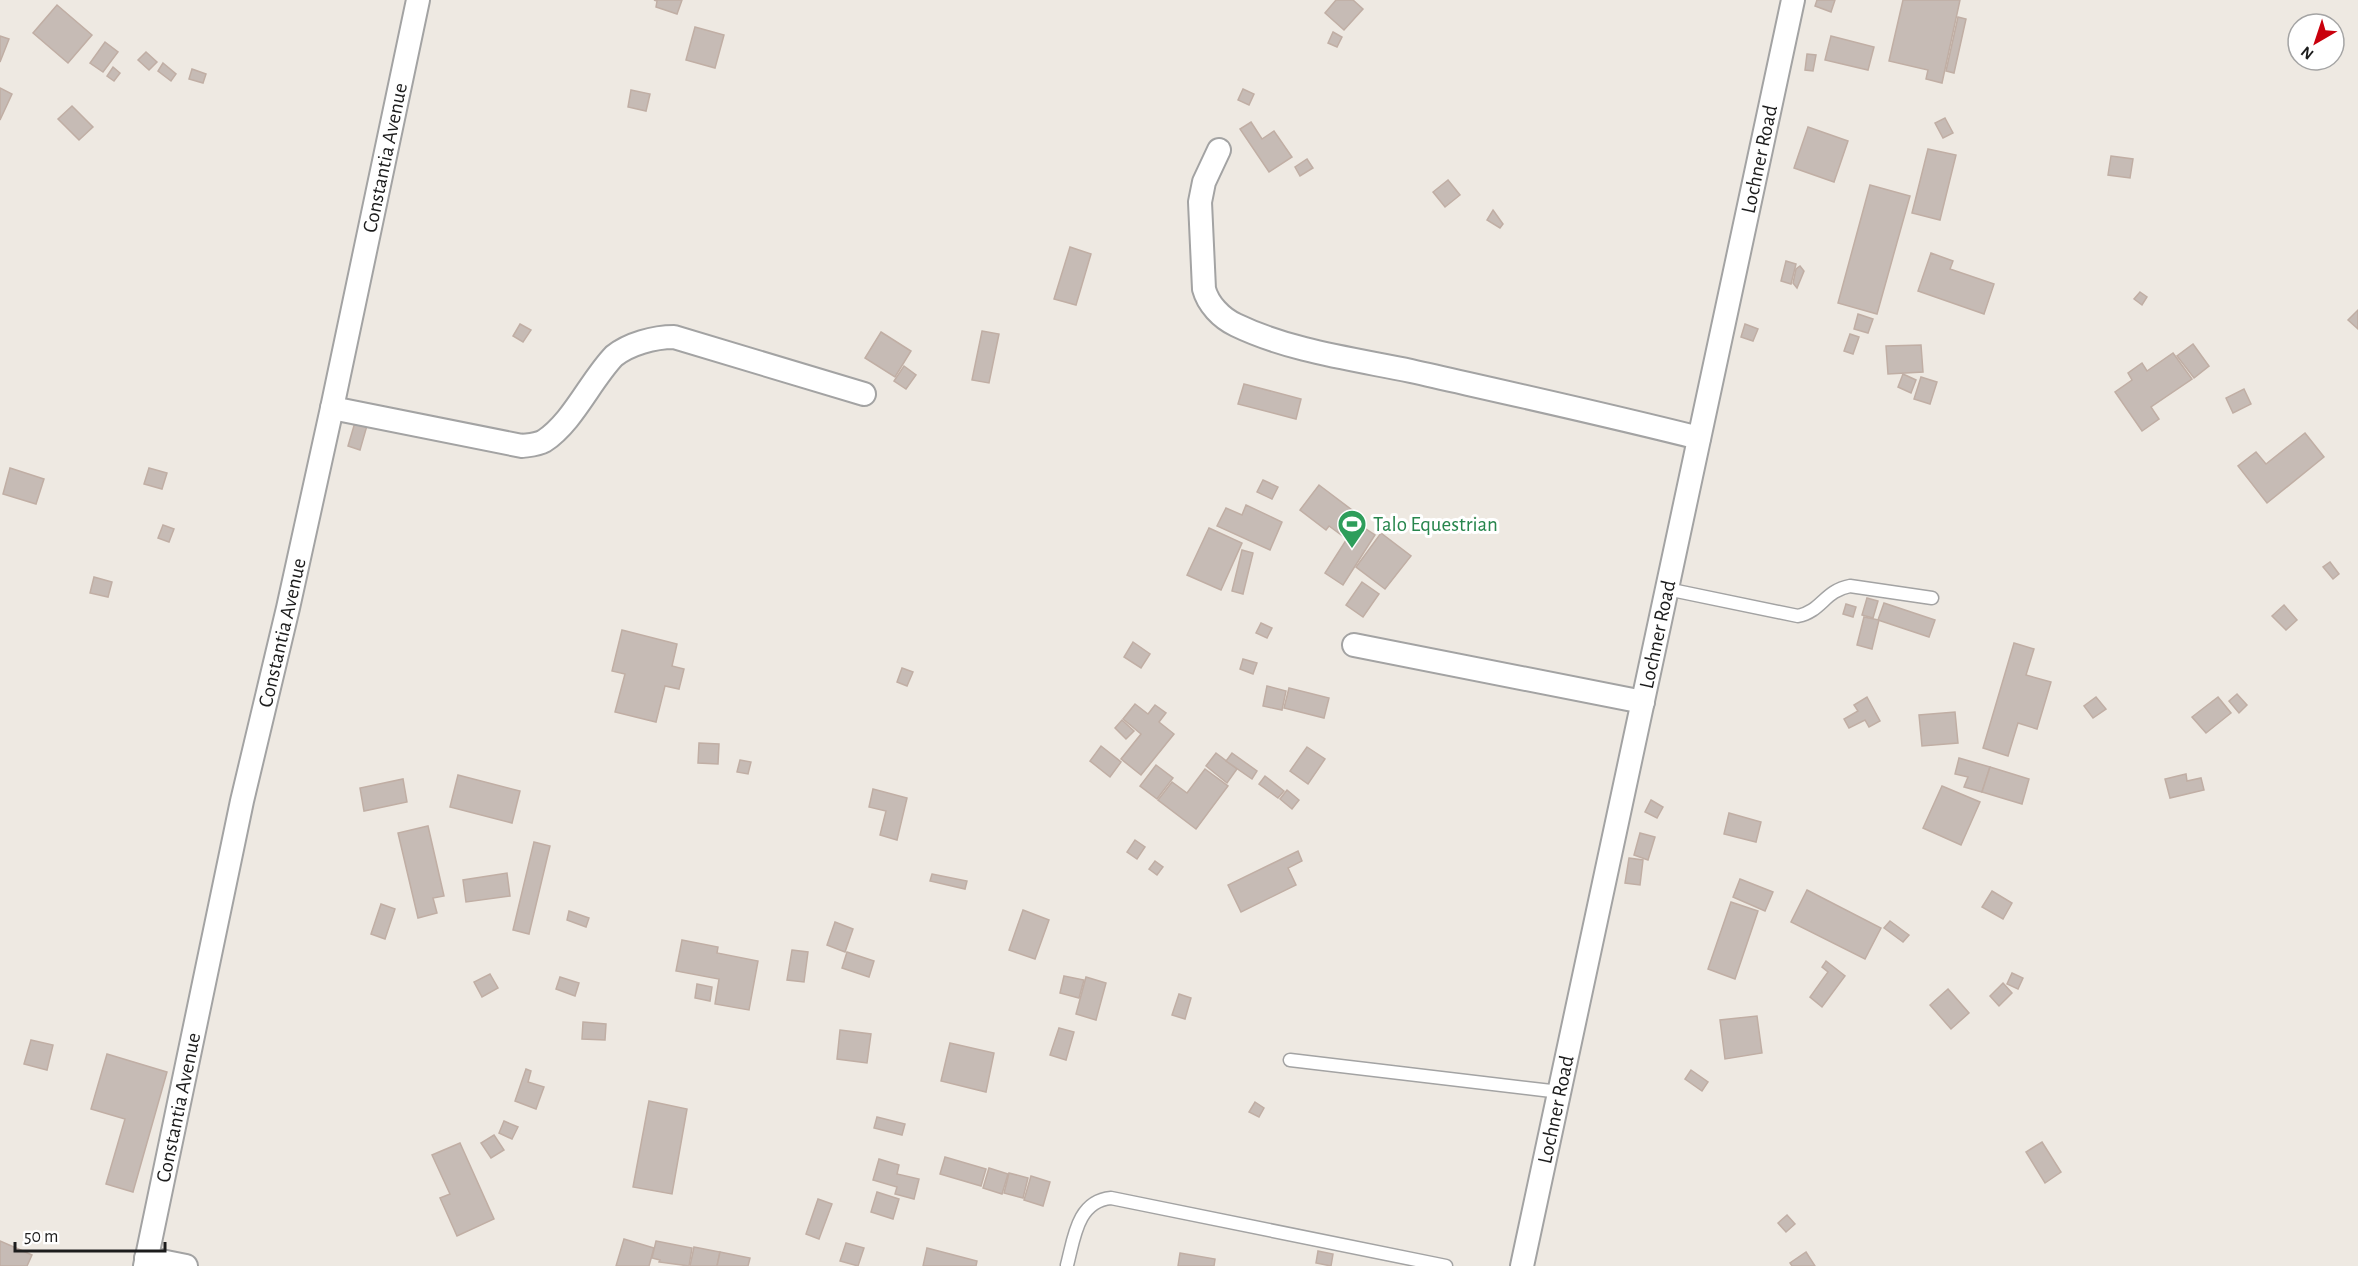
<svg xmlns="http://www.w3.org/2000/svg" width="2358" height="1266" font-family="'Alegreya Sans',sans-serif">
<rect width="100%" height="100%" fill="#eee9e2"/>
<g fill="#c6bbb5" stroke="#c0aea4" stroke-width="1.5">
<path d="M654,0H682L677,14L656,7L657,1Z"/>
<path d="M1336,0H1353L1363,9L1344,30L1325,13Z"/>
<path d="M1817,0H1835L1831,12L1815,6Z"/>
<path d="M1903,0H1960L1942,83L1926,79L1928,70L1889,61Z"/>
<path d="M57,5L92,35L68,63L33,33Z"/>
<path d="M1958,17L1966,19L1954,73L1946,71Z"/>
<path d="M695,27L724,35L715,68L686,60Z"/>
<path d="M1333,32L1342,37L1337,47L1328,43Z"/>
<path d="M0,36L9,39L0,62Z"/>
<path d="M1831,36L1874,47L1868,70L1825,60Z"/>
<path d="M105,42L118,52L103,72L90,63Z"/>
<path d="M146,52L157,62L149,70L138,60Z"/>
<path d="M1807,54L1816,55L1813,71L1805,70Z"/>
<path d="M163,63L176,74L171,81L158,71Z"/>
<path d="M113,67L120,73L114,81L107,76Z"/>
<path d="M192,69L206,74L203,83L189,79Z"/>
<path d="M0,88L12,94L0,120Z"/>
<path d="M1243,89L1254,94L1249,105L1238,100Z"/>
<path d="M631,90L650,94L646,111L628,107Z"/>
<path d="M72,106L93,127L79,140L58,119Z"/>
<path d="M1945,118L1953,133L1943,138L1935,123Z"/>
<path d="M1251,122L1262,139L1274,131L1292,157L1269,172L1240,129Z"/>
<path d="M1808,127L1848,141L1834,182L1794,168Z"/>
<path d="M1928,149L1956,155L1940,220L1912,213Z"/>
<path d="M2111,156L2133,159L2130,178L2108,175Z"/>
<path d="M1307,159L1313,168L1300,176L1295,167Z"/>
<path d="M1448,180L1460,195L1445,207L1433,192Z"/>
<path d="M1870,185L1910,196L1877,314L1838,303Z"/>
<path d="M1493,210L1503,224L1500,228L1487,220Z"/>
<path d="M1070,247L1091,254L1076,305L1054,299Z"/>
<path d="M1931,253L1953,261L1950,269L1994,284L1984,314L1918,291Z"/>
<path d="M1786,261L1796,264L1791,284L1781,281Z"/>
<path d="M1800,266L1804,271L1797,288L1793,283L1796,269Z"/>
<path d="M2140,292L2147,297L2142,305L2134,299Z"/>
<path d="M2358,310V329L2348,320Z"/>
<path d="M1858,314L1873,319L1868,333L1854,329Z"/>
<path d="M520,324L531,330L523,342L513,336Z"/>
<path d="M1745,324L1758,329L1753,341L1741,337Z"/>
<path d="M982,331L999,334L989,383L972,380Z"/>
<path d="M881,332L911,351L895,377L865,358Z"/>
<path d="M1850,334L1859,337L1853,354L1844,351Z"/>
<path d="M2193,344L2209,366L2194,378L2177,356Z"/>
<path d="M1921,345L1923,372L1888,374L1886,346Z"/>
<path d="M2173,353L2192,379L2151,407L2159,419L2142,431L2115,392L2132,380L2128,373L2142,363L2147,371Z"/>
<path d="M904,366L916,375L906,389L894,381Z"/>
<path d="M1903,374L1916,380L1911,393L1898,387Z"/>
<path d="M1921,377L1937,382L1930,404L1914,399Z"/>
<path d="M1244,384L1301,399L1296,419L1238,404Z"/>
<path d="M2244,389L2251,404L2233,413L2226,398Z"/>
<path d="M356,419L368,422L360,450L348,446Z"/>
<path d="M2305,433L2324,457L2267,503L2238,466L2256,452L2266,464Z"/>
<path d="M10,468L44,479L36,504L3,494Z"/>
<path d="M149,468L167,473L162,489L144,484Z"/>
<path d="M1263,480L1278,487L1272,499L1257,492Z"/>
<path d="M1319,485L1360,516L1344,537L1329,526L1326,530L1300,510Z"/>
<path d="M1246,505L1282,522L1270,550L1217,526L1226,508L1242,515Z"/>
<path d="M1357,523L1375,535L1343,585L1325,573Z"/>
<path d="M163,525L174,529L169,542L158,538Z"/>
<path d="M1209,528L1242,543L1221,590L1187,575Z"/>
<path d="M1381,533L1411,556L1385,589L1356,567Z"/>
<path d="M1242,550L1253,553L1243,594L1232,591Z"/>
<path d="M2330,562L2339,574L2333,579L2323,567Z"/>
<path d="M94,577L112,582L108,597L90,593Z"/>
<path d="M1362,582L1379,594L1363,617L1346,605Z"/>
<path d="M1867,598L1878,601L1873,618L1862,615Z"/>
<path d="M1884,603L1935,620L1929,637L1878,620Z"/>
<path d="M1846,604L1856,607L1853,617L1843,614Z"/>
<path d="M2284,605L2297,620L2286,630L2272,616Z"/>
<path d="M1864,617L1879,620L1872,649L1857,645Z"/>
<path d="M1261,623L1272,628L1267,638L1256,633Z"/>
<path d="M622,630L677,644L672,666L684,669L679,689L665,686L656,722L615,712L625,674L612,671Z"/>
<path d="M1133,642L1150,654L1141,668L1124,657Z"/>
<path d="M2014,643L2034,649L2026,675L2051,682L2037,729L2018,723L2008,756L1983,748Z"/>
<path d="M1243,659L1257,663L1253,674L1240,669Z"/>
<path d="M902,668L913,672L907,686L897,682Z"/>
<path d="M1267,686L1286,691L1282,710L1263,706Z"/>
<path d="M1289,688L1329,698L1324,718L1284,708Z"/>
<path d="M2237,694L2247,705L2239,713L2229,701Z"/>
<path d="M1867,697L1880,721L1869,727L1865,720L1849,728L1844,719L1858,711L1854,705Z"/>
<path d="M2096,697L2106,709L2093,718L2084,706Z"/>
<path d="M2218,697L2231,713L2206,733L2192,717Z"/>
<path d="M1135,704L1148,714L1155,705L1166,713L1159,722L1174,734L1141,775L1121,759L1141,734L1123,719Z"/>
<path d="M1955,712L1958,743L1922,746L1919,715Z"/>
<path d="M1122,720L1134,731L1126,739L1115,728Z"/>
<path d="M699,743L719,744L718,764L698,763Z"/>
<path d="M1101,746L1121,762L1110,777L1090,761Z"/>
<path d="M1307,747L1325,759L1308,784L1290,771Z"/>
<path d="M1216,753L1237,769L1227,783L1206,766Z"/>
<path d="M1232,753L1257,771L1252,779L1226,761Z"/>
<path d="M1959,758L1990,767L1982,792L1964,787L1968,777L1955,774Z"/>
<path d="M740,760L751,762L748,774L737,772Z"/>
<path d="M1156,765L1173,778L1157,799L1140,786Z"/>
<path d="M1990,767L2029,779L2022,804L1982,792Z"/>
<path d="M1205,769L1228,786L1196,829L1158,800L1172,782L1187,793Z"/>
<path d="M2186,774L2187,781L2201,778L2204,790L2170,798L2165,779Z"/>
<path d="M458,775L520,791L512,823L450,807Z"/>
<path d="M1265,776L1284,791L1278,798L1259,784Z"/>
<path d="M403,779L407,802L364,811L360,788Z"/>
<path d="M1942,786L1980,802L1961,845L1923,828Z"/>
<path d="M873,789L907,798L897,840L880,835L886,811L869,807Z"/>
<path d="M1287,790L1299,800L1292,809L1280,799Z"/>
<path d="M1651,800L1663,807L1657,818L1645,812Z"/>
<path d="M1729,813L1761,822L1756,842L1724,834Z"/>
<path d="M428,826L444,896L433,898L437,913L418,918L398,833Z"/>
<path d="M1640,833L1655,837L1648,860L1634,855Z"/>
<path d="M1135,840L1145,847L1137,859L1127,852Z"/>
<path d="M534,842L550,846L529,934L513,930Z"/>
<path d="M1298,851L1302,861L1288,868L1296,885L1241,912L1228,885Z"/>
<path d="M1629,858L1643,860L1640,885L1625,883Z"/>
<path d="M1155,861L1163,867L1157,875L1149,869Z"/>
<path d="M507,873L510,896L466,902L463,880Z"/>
<path d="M932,874L967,881L965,889L930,881Z"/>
<path d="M1740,879L1773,892L1765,911L1733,897Z"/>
<path d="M1807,890L1881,928L1865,959L1791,922Z"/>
<path d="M1992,891L2012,903L2003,919L1982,907Z"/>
<path d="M1731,902L1758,911L1735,979L1708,969Z"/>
<path d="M381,904L395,909L385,939L371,934Z"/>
<path d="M1023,910L1049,920L1035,959L1009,950Z"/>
<path d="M569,911L589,918L586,927L567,920Z"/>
<path d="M1890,921L1909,935L1903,942L1884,928Z"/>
<path d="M835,922L853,929L845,952L827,945Z"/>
<path d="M682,940L718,947L717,953L758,961L749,1010L715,1004L719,979L676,971Z"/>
<path d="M792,950L808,952L804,982L787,980Z"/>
<path d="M847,952L874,961L869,977L842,968Z"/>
<path d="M1826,961L1845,976L1822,1007L1810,997L1828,972L1822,967Z"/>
<path d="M2012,973L2023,978L2018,989L2007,984Z"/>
<path d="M490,974L498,988L482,997L474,982Z"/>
<path d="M1064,976L1084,980L1079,998L1060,993Z"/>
<path d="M560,977L579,983L575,996L556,989Z"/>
<path d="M1086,977L1106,983L1096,1020L1076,1014Z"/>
<path d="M2003,983L2012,993L1999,1006L1990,996Z"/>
<path d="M697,984L712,987L710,1001L695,998Z"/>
<path d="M1948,989L1969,1013L1951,1029L1930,1005Z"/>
<path d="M1179,994L1191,998L1185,1019L1172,1015Z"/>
<path d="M1757,1016L1762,1053L1725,1059L1720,1020Z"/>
<path d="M583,1022L606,1024L605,1040L582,1039Z"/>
<path d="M1059,1028L1074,1032L1066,1060L1050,1055Z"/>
<path d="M840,1030L871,1034L867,1063L837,1059Z"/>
<path d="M31,1040L53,1045L47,1070L24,1064Z"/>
<path d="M950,1043L994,1053L986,1092L941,1081Z"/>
<path d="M107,1054L167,1072L133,1192L106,1184L125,1119L91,1109Z"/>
<path d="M526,1069L531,1071L528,1082L544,1087L536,1109L515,1101Z"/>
<path d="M1691,1070L1708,1082L1702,1091L1685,1079Z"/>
<path d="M649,1101L687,1109L672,1194L633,1187Z"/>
<path d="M1255,1102L1264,1108L1259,1117L1249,1112Z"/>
<path d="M877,1117L905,1124L902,1135L874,1128Z"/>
<path d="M504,1121L518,1127L512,1139L499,1133Z"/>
<path d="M494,1135L504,1150L491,1158L481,1143Z"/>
<path d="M2042,1142L2061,1172L2045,1183L2026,1152Z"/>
<path d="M460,1143L494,1219L457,1236L440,1198L450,1194L432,1155Z"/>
<path d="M945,1157L986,1169L981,1186L940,1174Z"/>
<path d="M879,1159L899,1165L897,1174L919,1179L914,1199L895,1194L897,1187L873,1180Z"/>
<path d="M989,1168L1008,1174L1002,1194L983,1188Z"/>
<path d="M1009,1173L1028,1178L1023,1198L1004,1193Z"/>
<path d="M1031,1176L1050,1182L1043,1206L1024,1200Z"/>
<path d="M877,1192L899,1199L893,1219L871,1212Z"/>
<path d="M818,1199L832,1204L819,1239L806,1234Z"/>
<path d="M1787,1215L1795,1224L1786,1232L1778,1223Z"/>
<path d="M624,1239L654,1248L649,1266H616Z"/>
<path d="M0,1241L32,1255L27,1266H0Z"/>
<path d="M656,1241L692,1248L689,1266L659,1262L660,1260L652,1258Z"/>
<path d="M846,1243L864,1248L858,1266L840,1261Z"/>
<path d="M694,1247L720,1252L717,1266H690Z"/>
<path d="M927,1248L977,1261L976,1266H923Z"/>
<path d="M1318,1251L1333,1254L1331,1266L1316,1263Z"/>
<path d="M720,1252L750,1258L748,1266H717Z"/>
<path d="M1806,1252L1815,1266H1792L1790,1263Z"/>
<path d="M1180,1253L1215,1259L1214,1266H1178Z"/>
</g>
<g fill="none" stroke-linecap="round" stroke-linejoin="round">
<g stroke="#a3a3a3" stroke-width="15">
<g id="service">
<path d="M1667,589L1798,616C1822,611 1824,591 1850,586L1932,598"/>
<path d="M1290,1060L1560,1092"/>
<path d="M1067,1265C1074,1239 1077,1201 1111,1198L1446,1266"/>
</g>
</g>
<g stroke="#a3a3a3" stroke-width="26">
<g id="minor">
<path d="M1219,150L1204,182L1200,202L1204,289C1208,304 1221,318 1236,325C1290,351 1353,359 1411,371C1508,393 1604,414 1699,438"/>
<path d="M332,408L522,446C529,445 537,445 544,441C573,422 590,381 614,356C629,344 654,337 674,337L864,394"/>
<path d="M1354,645L1643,702"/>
<path d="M146,1258L186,1266"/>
<path id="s1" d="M145,1266L242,801L288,608L332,408L418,0"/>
<path id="s2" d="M1522,1266L1793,0"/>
</g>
</g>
<use href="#service" stroke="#fff" stroke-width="12"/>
<use href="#minor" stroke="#fff" stroke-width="22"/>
</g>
<defs>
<g id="stadium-pin" transform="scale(1.5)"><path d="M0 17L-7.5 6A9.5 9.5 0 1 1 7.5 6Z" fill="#2e9e5b" stroke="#fff"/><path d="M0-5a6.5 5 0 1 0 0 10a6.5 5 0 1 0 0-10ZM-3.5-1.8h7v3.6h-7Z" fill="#fff"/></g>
</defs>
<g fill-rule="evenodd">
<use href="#stadium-pin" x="1352" y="524"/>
</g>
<g text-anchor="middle" stroke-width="6" stroke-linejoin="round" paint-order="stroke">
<g font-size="21" fill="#1c1c1c" stroke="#fff">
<text dy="7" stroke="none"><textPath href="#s1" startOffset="1134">Constantia Avenue</textPath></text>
<text dy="7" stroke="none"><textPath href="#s2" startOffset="1132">Lochner Road</textPath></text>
<text dy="7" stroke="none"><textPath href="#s1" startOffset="648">Constantia Avenue</textPath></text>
<text dy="7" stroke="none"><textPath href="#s2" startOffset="646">Lochner Road</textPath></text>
<text dy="7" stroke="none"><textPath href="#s1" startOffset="162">Constantia Avenue</textPath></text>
<text dy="7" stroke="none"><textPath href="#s2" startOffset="160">Lochner Road</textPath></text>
</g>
<g font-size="21" fill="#27864d" stroke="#fff" text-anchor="start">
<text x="1373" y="531">Talo Equestrian</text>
</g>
</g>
<g transform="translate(2316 42) rotate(219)"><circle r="28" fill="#ffffff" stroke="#a4a4a4" stroke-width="1.5"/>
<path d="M0-4.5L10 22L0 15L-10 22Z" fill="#c9000d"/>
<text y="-9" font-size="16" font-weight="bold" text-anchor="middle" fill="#1c1c1c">N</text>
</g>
<path d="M15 1242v9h150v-9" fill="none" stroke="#1c1c1c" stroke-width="3"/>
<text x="24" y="1242" font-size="18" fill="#1c1c1c" stroke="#ffffff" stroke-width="4.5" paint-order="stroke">50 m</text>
</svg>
